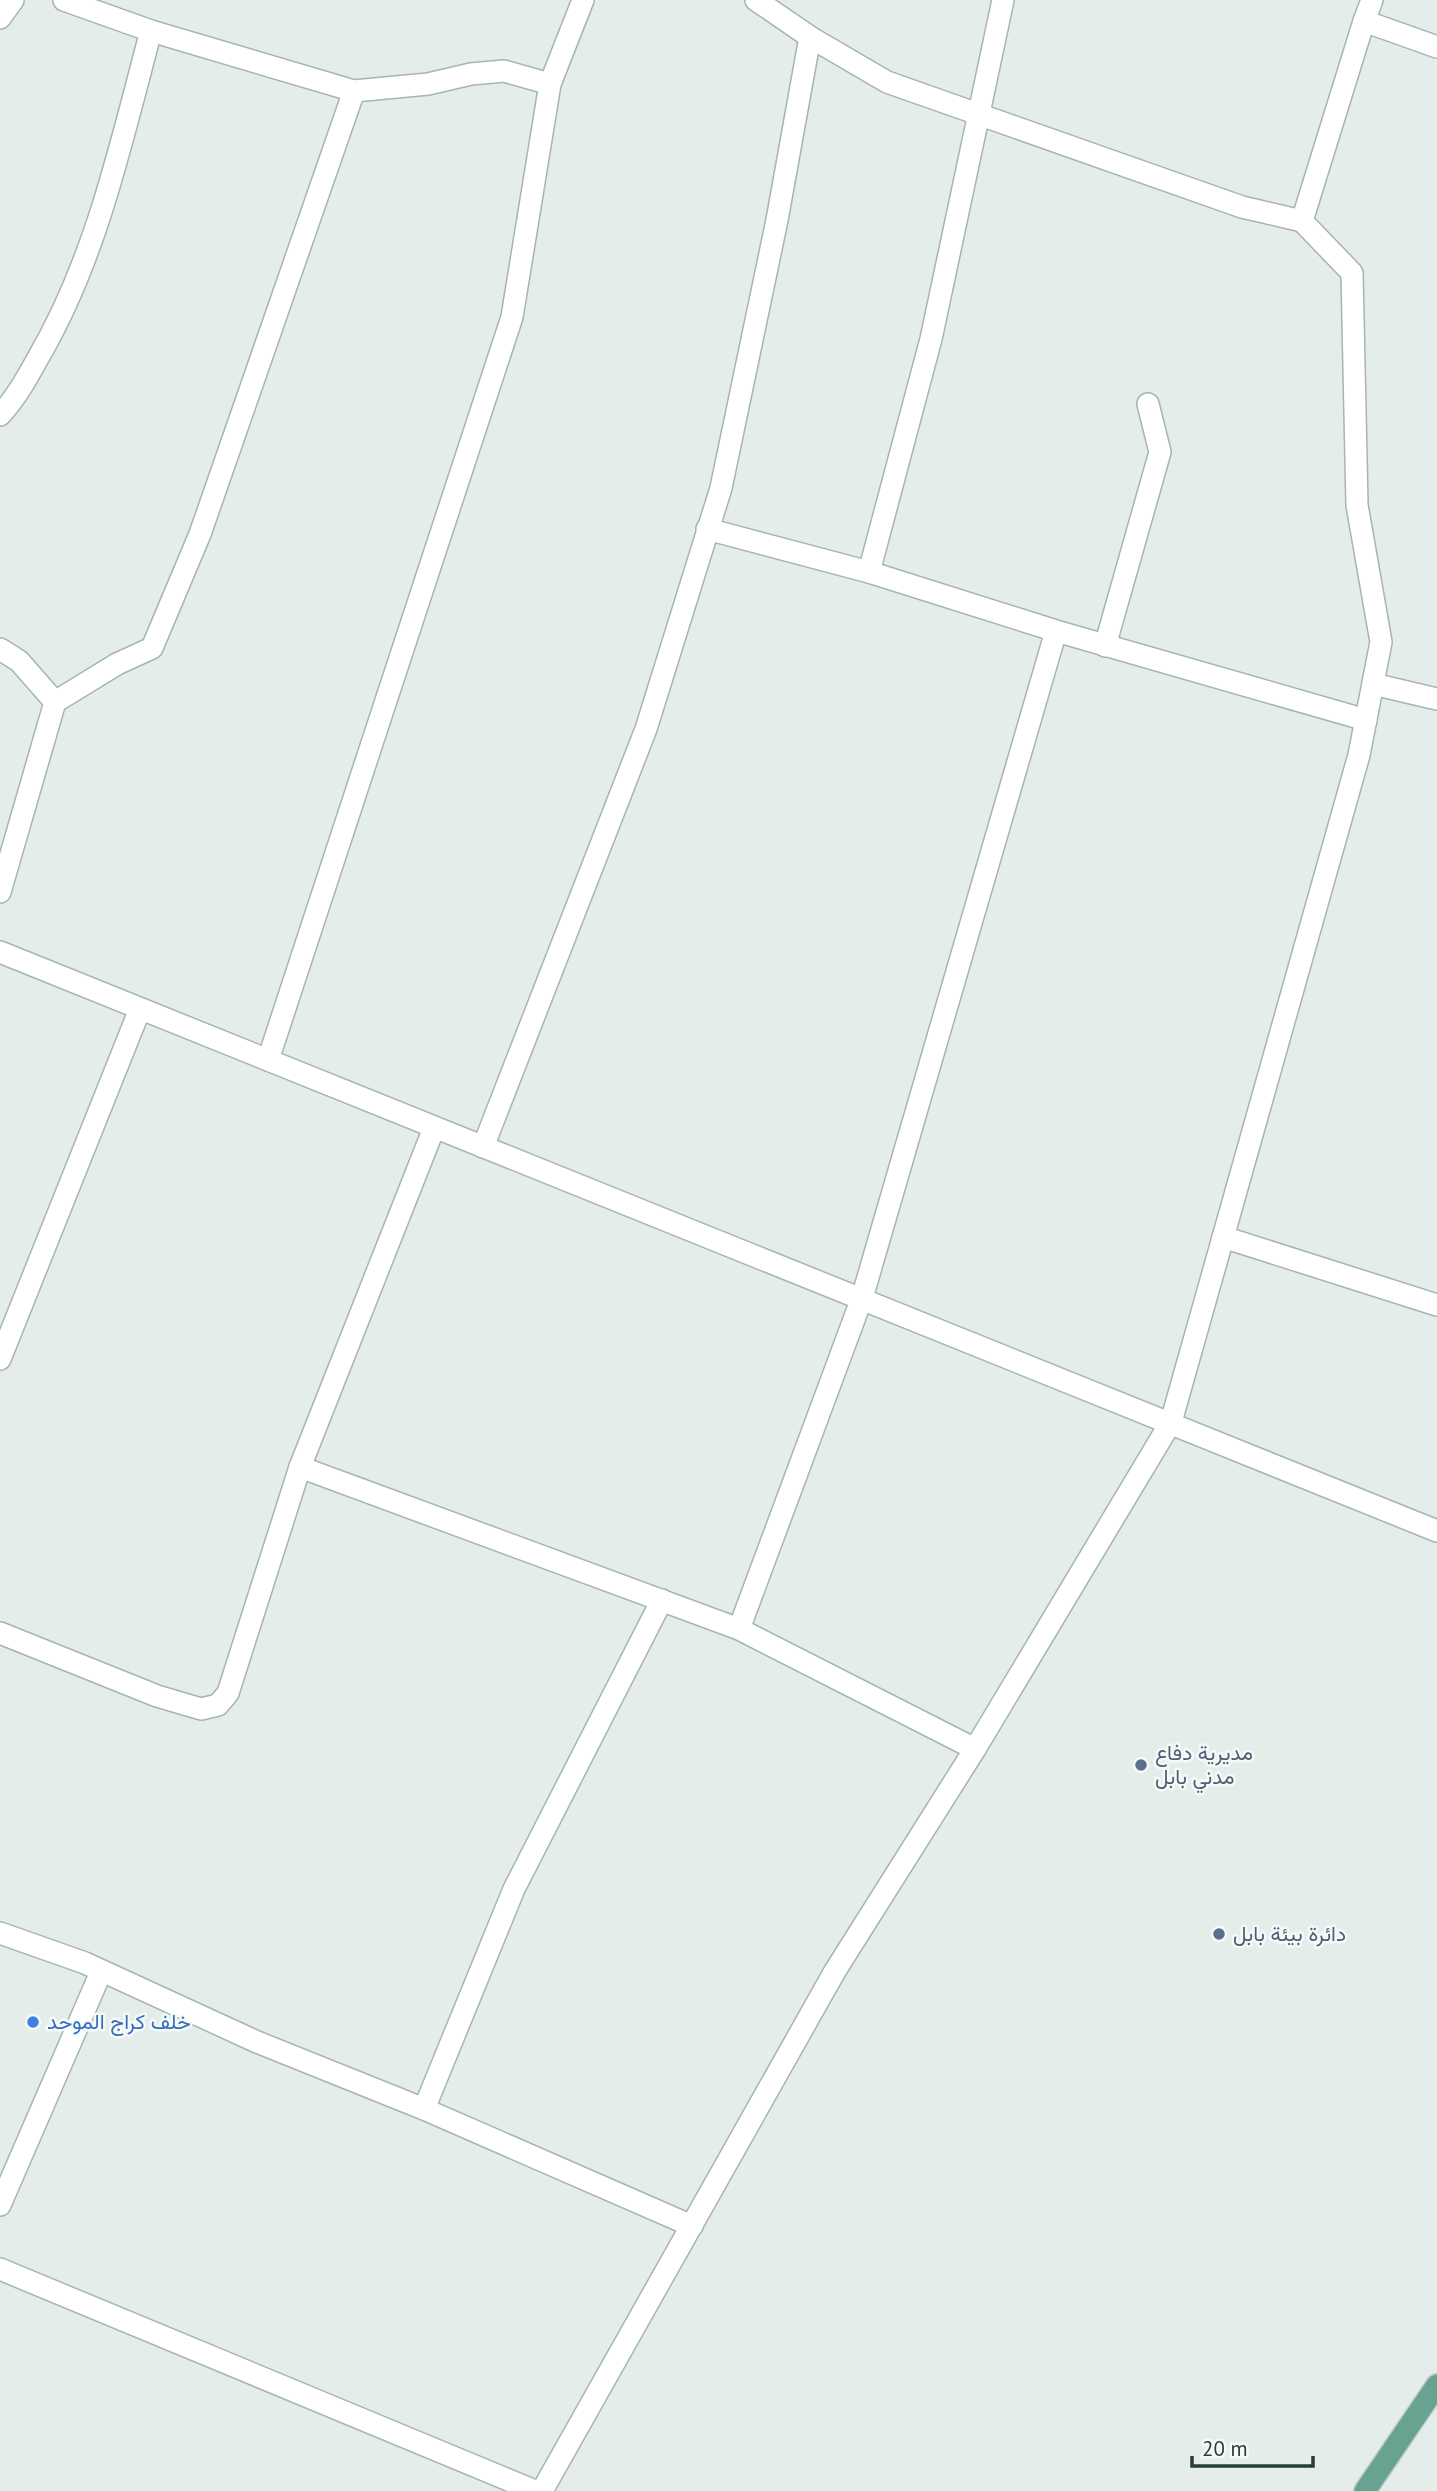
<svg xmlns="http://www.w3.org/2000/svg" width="1437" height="2491" font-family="'PT Sans',Vazirmatn,sans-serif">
<rect width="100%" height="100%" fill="#e4ede9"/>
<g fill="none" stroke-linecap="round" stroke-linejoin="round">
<g stroke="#a6b5b0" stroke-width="24">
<g id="minor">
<path d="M64,0L151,31L354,91L428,84L471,74L504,71L550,84L583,0"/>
<path d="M1372,0L1364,21L1437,47"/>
<path d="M0,18L13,0"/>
<path d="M1302,221L1364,21"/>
<path d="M0,415C16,398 27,378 38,358C97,257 121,142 151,31"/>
<path d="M707,529L869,572L1056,631L1366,720"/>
<path d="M869,572L931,339L1003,0"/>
<path d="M1105,646L1160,452L1148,404"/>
<path d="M0,649L19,661L55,702"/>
<path d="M1373,684L1437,699"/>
<path d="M0,892L55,702L117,664L152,648L200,534L354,91"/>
<path d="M0,952L1437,1531"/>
<path d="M268,1060L512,317L550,84"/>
<path d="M483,1147L646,729L721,488L777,220L810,37"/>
<path d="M1223,1237L1437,1305"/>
<path d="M0,1359L140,1009"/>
<path d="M300,1467L739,1629L975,1749"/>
<path d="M739,1629L862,1298L1056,631"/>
<path d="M0,1633L157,1696L201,1709L218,1705L228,1693L300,1467L434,1128"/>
<path d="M0,1933L85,1963L257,2042L424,2109L692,2226"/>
<path d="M424,2109L514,1889L662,1600"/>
<path d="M0,2205L101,1972"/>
<path d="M0,2269L535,2491"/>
<path d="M542,2491L835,1971L975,1749L1171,1422L1359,755L1381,642L1357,505L1352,273L1302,221L1242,207L887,82L810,37L756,0"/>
</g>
</g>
<g stroke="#c1c9c7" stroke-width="24">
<path id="major" d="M1365,2491L1437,2385"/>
</g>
<use href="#minor" stroke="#fff" stroke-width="21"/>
<use href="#major" stroke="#68a391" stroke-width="21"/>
</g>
<g fill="#5c6f8a" stroke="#f4faf7" stroke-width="2.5">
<circle cx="1141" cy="1765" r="7"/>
<circle cx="1219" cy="1934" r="7"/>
</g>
<circle fill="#3f7fe0" stroke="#f4faf7" stroke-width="2.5" cx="33" cy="2022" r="7"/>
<g text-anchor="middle" stroke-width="5" stroke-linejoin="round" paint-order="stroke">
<g font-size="21" fill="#4e5e75" stroke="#f4faf7" text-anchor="start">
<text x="1155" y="1760">مديرية دفاع<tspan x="1155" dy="24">مدني بابل</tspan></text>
<text x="1233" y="1941">دائرة بيئة بابل</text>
</g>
<g font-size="21" fill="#366cbe" stroke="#f4faf7" text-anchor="start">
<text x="47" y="2029">خلف كراج الموحد</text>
</g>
</g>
<path d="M1192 2456v10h121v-10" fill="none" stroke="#233f36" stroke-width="3.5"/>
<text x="1202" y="2456" font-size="21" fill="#233f36" stroke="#f4faf7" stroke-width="5" paint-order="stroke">20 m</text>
</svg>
